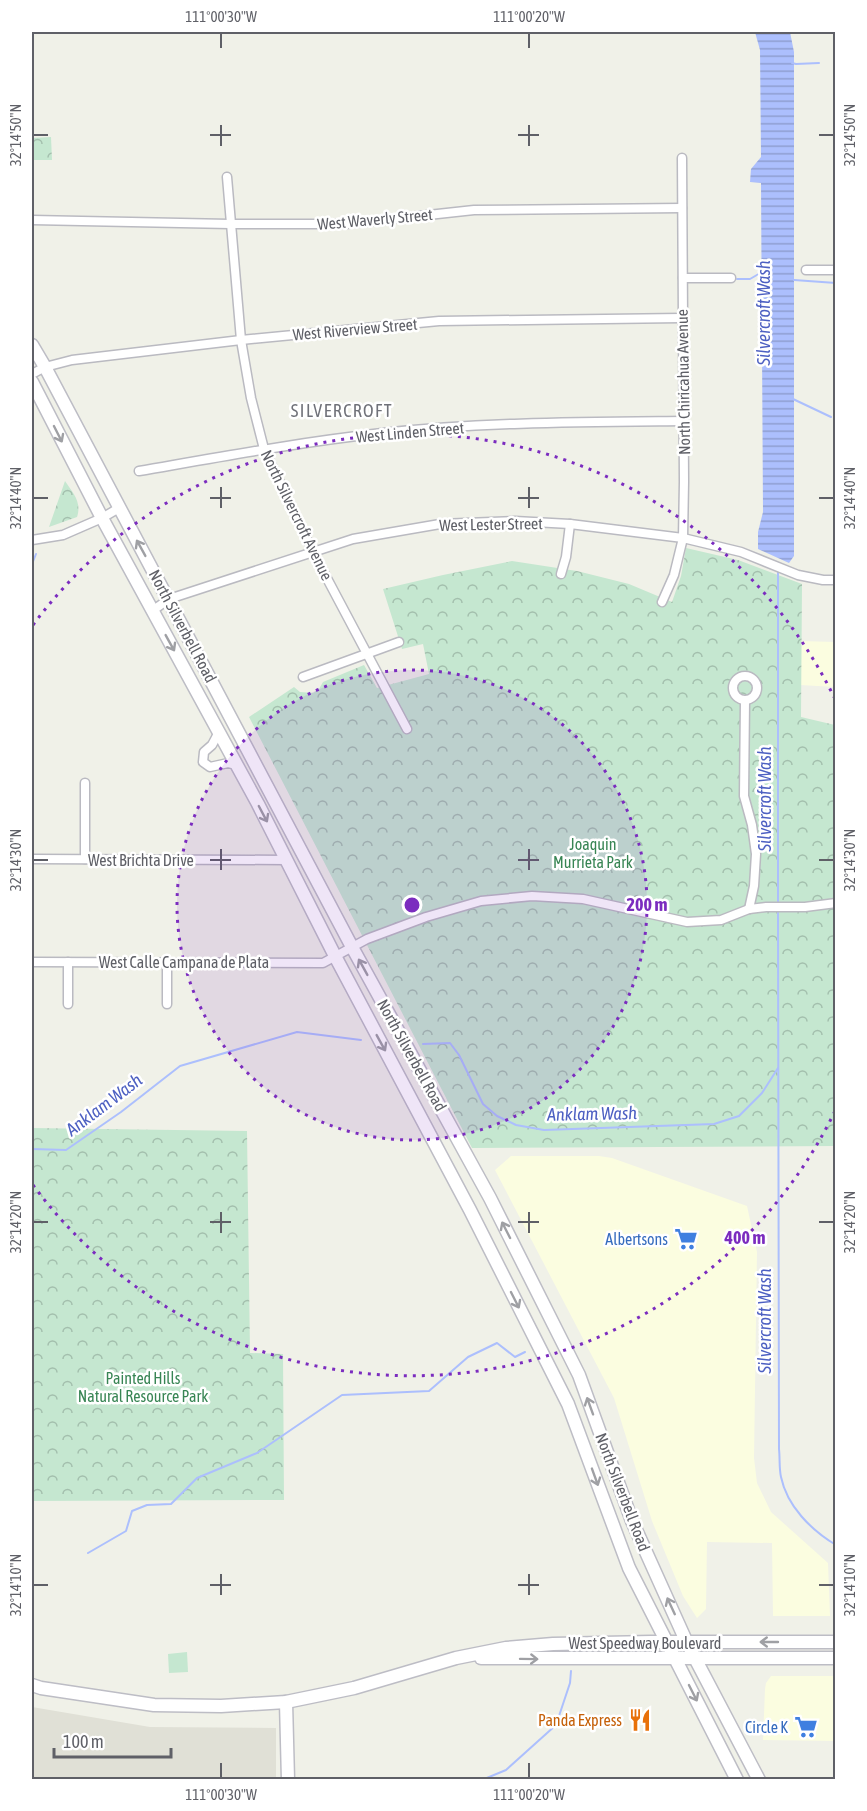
<svg xmlns="http://www.w3.org/2000/svg" width="867" height="1811" font-family="'Asap Condensed',sans-serif">
<defs>
<pattern id="park-crowns" width="20" height="18" patternUnits="userSpaceOnUse" patternTransform="scale(1.5)"><rect width="20" height="18" fill="#c5e7d0"/><path d="M2 6a3 3 0 1 1 6 0M12 15a3 3 0 1 1 6 0" fill="none" stroke="#a3bfad"/></pattern>
<pattern id="water-rules" width="6" height="5" patternUnits="userSpaceOnUse" patternTransform="scale(1.5)"><rect width="6" height="5" fill="#acbffd"/><path d="M0 2.5h6" fill="none" stroke="#8f9fd1"/></pattern>
</defs>
<rect width="100%" height="100%" fill="#f0f1e8"/>
<g fill="#fbfde0">
<path d="M800,641L835,642V687L800,685Z"/>
<path d="M511,1156H599L612,1158L747,1206L757,1252L754,1458L757,1483L771,1512L828,1563L830,1616H773L772,1543L707,1542L706,1609L697,1618L683,1596L652,1521L614,1398L495,1170Z"/>
<path d="M771,1676H835V1741L763,1740L765,1689L766,1683Z"/>
</g>
<path fill="#e0e0d6" d="M32,1707L150,1727L276,1728V1779H32Z"/>
<path fill="#c5e7d0" d="M187,1652L188,1672L169,1673L168,1654Z"/>
<g fill="url(#park-crowns)">
<path d="M51,137L52,160H32V138Z"/>
<path d="M65,481C73,493 82,502 77,517L49,527Z"/>
<path d="M686,548L738,560L802,584L801,717L835,725V1146L472,1148L249,717L294,687L300,692L313,693L319,689L323,682L364,665L377,688L429,674L423,644L402,649L383,589L443,575L512,561L577,571L629,584L672,602L681,576Z"/>
<path d="M32,1128L247,1131L250,1353L283,1354L284,1500L32,1501Z"/>
</g>
<path fill="url(#water-rules)" d="M755,32H790L794,52V556L789,563L758,549V532L763,512L761,183L750,182L751,169L761,157L760,50Z"/>
<g fill="none" stroke-linecap="round" stroke-linejoin="round">
<g stroke="#acbffd" stroke-width="2">
<path d="M792,63L796,64L819,63"/>
<path d="M737,279H750L762,272"/>
<path d="M794,280L836,283"/>
<path d="M793,399L831,417"/>
<path d="M32,564L36,554"/>
<path d="M778,571V904"/>
<path d="M778,910L779,1449C780,1458 779,1468 781,1477C787,1506 811,1530 836,1545"/>
<path d="M423,1044L450,1043L459,1055L483,1104L497,1116L516,1125L544,1130L714,1124L739,1116L762,1093L778,1068"/>
<path d="M32,1149L66,1150L121,1112L180,1066L297,1032L361,1040"/>
<path d="M88,1553L126,1531L132,1511L147,1505L171,1504L197,1478L257,1453L342,1395L429,1391L468,1357L497,1343L515,1357L525,1352"/>
<path d="M482,1780L506,1770L556,1725L570,1683L571,1671"/>
</g>
<g stroke="#babac1" stroke-width="11">
<g id="street">
<path d="M227,177L241,340L251,398L264,449L313,552L407,729"/>
<path d="M32,220L230,224H346L474,210L682,208"/>
<path d="M806,270H836"/>
<path d="M683,278H731"/>
<path d="M32,374L45,367L72,360L241,340L439,321L682,318"/>
<path d="M139,471C220,457 301,442 382,433C483,422 583,422 684,421"/>
<path d="M32,540L63,535L102,518L119,508"/>
<path d="M561,574L566,557L570,524"/>
<path d="M662,602L674,575L683,538L684,482L682,158"/>
<path d="M152,611L169,599L353,539L440,524L515,521L570,524L683,538L741,552L798,575L823,580H836"/>
<circle cx="745" cy="688" r="12"/>
<path d="M303,677L399,642"/>
<path d="M745,701L744,796L752,825L756,854L754,886L749,909"/>
<path d="M219,732L212,745L204,752L203,762L210,767L228,763L237,765"/>
<path d="M32,859L287,860"/>
<path d="M85,859V783"/>
<path d="M32,962L323,963L367,939L426,917L481,901L532,896L583,899L687,922L721,920L749,909L766,907H805L836,903"/>
<path d="M68,962V1004"/>
<path d="M167,962V1004"/>
</g>
</g>
<g stroke="#bdbdc5" stroke-width="15">
<g id="secondary">
<path d="M32,345L45,367L352,947L490,1198L579,1375L632,1521L687,1643L759,1780"/>
<path d="M32,382L102,518L258,804L335,956L470,1210L568,1404L629,1568L737,1780"/>
<path d="M481,1658H836"/>
<path d="M32,1685L41,1688L154,1705L221,1706L286,1702L354,1688L456,1658L506,1648L553,1644L651,1642H836"/>
<path d="M286,1702L288,1780"/>
</g>
</g>
<use href="#street" stroke="#fff" stroke-width="8"/>
<use href="#secondary" stroke="#fff" stroke-width="12"/>
</g>
<defs><path id="oneway-shaft" d="M-6 0H5M1.5-3L5.5 0L1.5 3" fill="none" stroke-width="1.6" stroke-linecap="round" stroke-linejoin="round" transform="scale(1.5)"/></defs>
<g stroke="#9fa0a4">
<use href="#oneway-shaft" transform="translate(58 434) rotate(63)"/>
<use href="#oneway-shaft" transform="translate(141 548) rotate(-119)"/>
<use href="#oneway-shaft" transform="translate(170 643) rotate(61)"/>
<use href="#oneway-shaft" transform="translate(263 814) rotate(62)"/>
<use href="#oneway-shaft" transform="translate(363 967) rotate(-119)"/>
<use href="#oneway-shaft" transform="translate(381 1043) rotate(61)"/>
<use href="#oneway-shaft" transform="translate(506 1230) rotate(-117)"/>
<use href="#oneway-shaft" transform="translate(515 1300) rotate(63)"/>
<use href="#oneway-shaft" transform="translate(590 1406) rotate(-110)"/>
<use href="#oneway-shaft" transform="translate(595 1477) rotate(70)"/>
<use href="#oneway-shaft" transform="translate(671 1606) rotate(-115)"/>
<use href="#oneway-shaft" transform="translate(769 1642) rotate(180)"/>
<use href="#oneway-shaft" transform="translate(529 1659) rotate(1)"/>
<use href="#oneway-shaft" transform="translate(693 1693) rotate(63)"/>
</g>
<path fill="none" stroke="#5f6067" stroke-width="2" d="M221,33V48M529,33V48M221,125V146M529,125V146M33,135H48M210,135H231M518,135H539M819,135H834M221,487V508M529,487V508M33,498H48M210,498H231M518,498H539M819,498H834M221,849V870M529,849V870M33,860H48M210,860H231M518,860H539M819,860H834M221,1212V1233M529,1212V1233M33,1222H48M210,1222H231M518,1222H539M819,1222H834M221,1574V1595M529,1574V1595M33,1585H48M210,1585H231M518,1585H539M819,1585H834M221,1763V1778M529,1763V1778"/>
<circle cx="412" cy="905" r="235" fill="#7b2cbf" fill-opacity=".12"/>
<g fill="none" stroke="#7b2cbf" stroke-width="3" stroke-dasharray="3 6">
<circle cx="412" cy="905" r="235"/>
<path d="M835 1111A471 471 0 0 1 33 1185M33 625A471 471 0 0 1 835 699"/>
</g>
<defs>
<g id="supermarket-bare" transform="scale(1.8)"><path d="M-6-5.5h2.5l.6 2H6L4.5 2H-2.5L-4.4-4H-6ZM-1.5 3.2a1.3 1.3 0 1 0 .1 0ZM3 3.2a1.3 1.3 0 1 0 .1 0Z" fill="#3f7fe0" stroke="#fff" stroke-width="2.5" paint-order="stroke"/></g>
<g id="restaurant-bare" transform="scale(1.8)"><path d="M-5-6h1v4h1v-4h1v4h1v-4h1v5L-1.5 .5V6h-2V.5L-5-1ZM5-6V6H3V1.5H1.5Q1.5-4 5-6Z" fill="#e8710a" stroke="#fff" stroke-width="2.5" paint-order="stroke"/></g>
</defs>
<g fill-rule="evenodd">
<use href="#supermarket-bare" x="686" y="1239"/>
<use href="#restaurant-bare" x="640" y="1720"/>
<use href="#supermarket-bare" x="806" y="1727"/>
</g>
<g text-anchor="middle" stroke-width="5" stroke-linejoin="round" paint-order="stroke">
<g font-size="16" fill="#5f6067" stroke="#fff">
<text transform="translate(375 219) rotate(-5)" y="6">West Waverly Street</text>
<text transform="translate(355 329) rotate(-5)" y="6">West Riverview Street</text>
<text transform="translate(683 382) rotate(-91)" y="6">North Chiricahua Avenue</text>
<text transform="translate(410 432) rotate(-5)" y="6">West Linden Street</text>
<text transform="translate(297 515) rotate(64)" y="6">North Silvercroft Avenue</text>
<text transform="translate(491 524) rotate(-1)" y="6">West Lester Street</text>
<text transform="translate(183 626) rotate(62)" y="6">North Silverbell Road</text>
<text x="141" y="866">West Brichta Drive</text>
<text x="184" y="968">West Calle Campana de Plata</text>
<text transform="translate(412 1055) rotate(61)" y="6">North Silverbell Road</text>
<text transform="translate(623 1492) rotate(69)" y="6">North Silverbell Road</text>
<text x="645" y="1649">West Speedway Boulevard</text>
</g>
<g font-size="16" fill="#388554" stroke="#fff">
<text x="593" y="850">Joaquin<tspan x="593" dy="18">Murrieta Park</tspan></text>
<text x="143" y="1384">Painted Hills<tspan x="143" dy="18">Natural Resource Park</tspan></text>
</g>
<g font-size="16" fill="#366cbe" stroke="#fff" text-anchor="end">
<text x="668" y="1245">Albertsons</text>
<text x="788" y="1733">Circle K</text>
</g>
<g font-size="16" fill="#c56008" stroke="#fff" text-anchor="end">
<text x="622" y="1726">Panda Express</text>
</g>
<g font-size="18" font-style="italic" fill="#4d60c2" stroke="#fff">
<text transform="translate(764 313) rotate(-90)" y="6">Silvercroft Wash</text>
<text transform="translate(765 799) rotate(-90)" y="6">Silvercroft Wash</text>
<text transform="translate(104 1105) rotate(-37)" y="6">Anklam Wash</text>
<text transform="translate(592 1114) rotate(-1)" y="6">Anklam Wash</text>
<text transform="translate(765 1321) rotate(-90)" y="6">Silvercroft Wash</text>
</g>
<g font-size="18" letter-spacing="1.5" fill="#707279" stroke="#fff">
<text x="342" y="417">SILVERCROFT</text>
</g>
</g>
<circle cx="412" cy="905" r="9" fill="#7b2cbf" stroke="#fff" stroke-width="3"/>
<g font-size="18" text-anchor="middle" font-weight="bold" fill="#7b2cbf" stroke="#fff" stroke-width="5" stroke-linejoin="round" paint-order="stroke">
<text x="647" y="911">200 m</text>
<text x="745" y="1244">400 m</text>
</g>
<rect width="867" height="1811" fill="none" stroke="#ffffff" stroke-width="66"/>
<path d="M54 1748v9h117v-9" fill="none" stroke="#5f6067" stroke-width="3"/>
<text x="63" y="1748" font-size="18" fill="#5f6067" stroke="#ffffff" stroke-width="4.5" paint-order="stroke">100 m</text>
<rect x="33" y="33" width="801" height="1745" fill="none" stroke="#5f6067" stroke-width="2"/>
<g font-size="15" text-anchor="middle" fill="#5f6067">
<text x="221" y="22">111°00'30"W</text>
<text x="529" y="22">111°00'20"W</text>
<text transform="translate(16 135) rotate(-90)" y="5">32°14'50"N</text>
<text transform="translate(850 135) rotate(-90)" y="5">32°14'50"N</text>
<text transform="translate(16 498) rotate(-90)" y="5">32°14'40"N</text>
<text transform="translate(850 498) rotate(-90)" y="5">32°14'40"N</text>
<text transform="translate(16 860) rotate(-90)" y="5">32°14'30"N</text>
<text transform="translate(850 860) rotate(-90)" y="5">32°14'30"N</text>
<text transform="translate(16 1222) rotate(-90)" y="5">32°14'20"N</text>
<text transform="translate(850 1222) rotate(-90)" y="5">32°14'20"N</text>
<text transform="translate(16 1585) rotate(-90)" y="5">32°14'10"N</text>
<text transform="translate(850 1585) rotate(-90)" y="5">32°14'10"N</text>
<text x="221" y="1800">111°00'30"W</text>
<text x="529" y="1800">111°00'20"W</text>
</g>
</svg>
